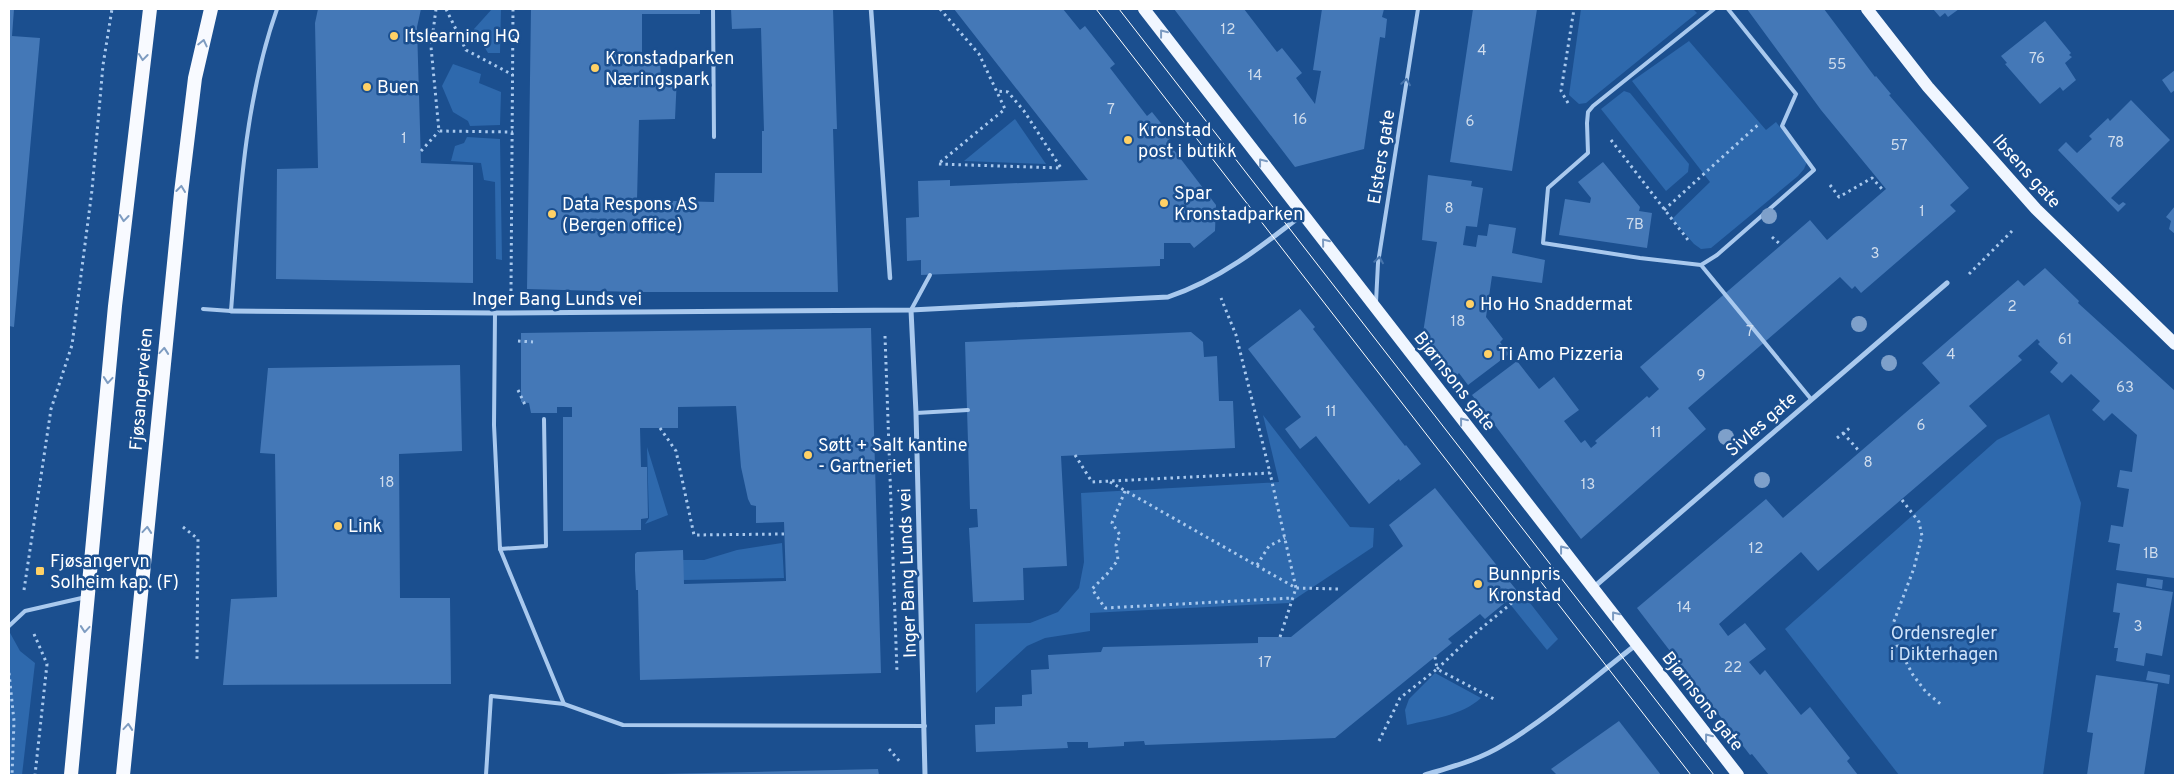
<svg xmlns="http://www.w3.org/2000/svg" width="2184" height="784" font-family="Overpass,sans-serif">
<rect width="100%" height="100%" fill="#1b4f8f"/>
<g fill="#2e69ad">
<path d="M492,9H501L500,53H488L474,29Z"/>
<path d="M1581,9H1693L1697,13L1586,103L1579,104L1569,95Z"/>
<path d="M1689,41L1766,130L1776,122L1807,162L1804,169L1798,176L1711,248L1701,249L1694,244L1672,219L1710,182L1632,81Z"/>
<path d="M453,64L481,74L479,83L501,92L500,125L470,126L468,121L453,112L442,86Z"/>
<path d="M1624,91L1630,93L1689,164L1688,172L1666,191L1601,109Z"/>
<path d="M1015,119L1046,164L964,161Z"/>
<path d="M467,137L500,139L502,260L496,259L495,182L484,180L481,163L451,161L455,146L464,143Z"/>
<path d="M2049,414L2081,503L2043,775H1899L1785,629L1997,440Z"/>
<path d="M1263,415L1350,527L1374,528L1373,547L1289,603L1090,613V631L1045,638L1027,646L976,693L975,624L1030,623L1058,612L1079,588L1084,562L1081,493L1279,482Z"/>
<path d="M647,447L668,515L645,524L649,518Z"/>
<path d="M782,543L784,578L683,580V560H704L737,550Z"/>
<path d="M1523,594L1558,639L1547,650L1510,604Z"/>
<path d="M9,631L20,651L35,663L22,775H9Z"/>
<path d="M1435,673L1481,698C1461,716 1432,719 1407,725L1405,710L1409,699Z"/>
</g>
<g fill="#4478b7">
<path d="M9,9H14L12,36L40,38L14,327L9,326Z"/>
<path d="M318,9H421L417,27L421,163L473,165V283L276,279L277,169L318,168L315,23Z"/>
<path d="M531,9H700V14H642V60H660L661,78L677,76L675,119L639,120L637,200L714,202L715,173H762V131H764L761,28L732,29L731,9H833L837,129H833L838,292H635L527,289Z"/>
<path d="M954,9H1063L1080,30L1085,26L1115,64L1110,68L1147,116L1152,112L1172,137L1167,141L1216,205L1215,231L1194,248L1190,243H1164V259H1160V266L921,275V260L907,261L906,218L919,217L918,181L950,180V186L1088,180Z"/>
<path d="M1174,9H1244L1277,52L1282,48L1302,73L1296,78L1315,104L1321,71L1313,70L1322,9H1384L1382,17L1387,19L1385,38L1380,37L1364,149L1295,167Z"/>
<path d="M1473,9H1537L1512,171L1450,162Z"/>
<path d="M1747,9H1824L1875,77L1876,76L1891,94L1889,95L1969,188L1950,205L1956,211L1861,293L1855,286L1852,289L1840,277L1688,408L1706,429L1581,539L1472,395L1517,361L1539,389L1554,377L1579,410L1564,421L1581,443L1585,440L1591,448L1597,443L1595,441L1647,396L1649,398L1659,389L1640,367L1810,220L1827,240L1886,189L1821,110Z"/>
<path d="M1933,9H1959L1948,17L1945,13L1940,17Z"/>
<path d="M2045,21L2071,53L2069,55L2072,57L2065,63L2076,80L2063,91L2060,87L2040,104L2005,64L2007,63L2001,56Z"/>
<path d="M2175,70V90L2171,93L2162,80Z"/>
<path d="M2131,100L2170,140L2111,198L2119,205L2123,202L2126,204L2118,212L2058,150L2066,142L2077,153L2092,139L2089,136L2108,118L2110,121Z"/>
<path d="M1603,162L1640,207L1639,211L1652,213L1647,248L1559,235L1565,199L1590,203L1591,198L1578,182Z"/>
<path d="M1428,175L1472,181L1471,186L1483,188L1477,227L1466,226L1463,245L1476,247L1478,235L1487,236L1489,224L1516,228L1512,253L1545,260L1542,283L1492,276L1486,317L1503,339L1500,342L1509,354L1468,385L1459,373L1456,376L1423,333L1437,242L1422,240Z"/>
<path d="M2175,206V234L2169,229L2171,221L2166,217Z"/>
<path d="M2045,268L2079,301L2078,303L2175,391L2174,578L2116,570L2120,544L2108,542L2109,539L2111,525L2123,527L2129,489L2117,487L2120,470L2132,472L2137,435L2112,413L2104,421L2092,410L2100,401L2071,374L2062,383L2050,372L2058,363L2038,344L2040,342L2037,339L2018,356L2022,360L1969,406L1987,426L1818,571L1801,552L1719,624L1728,636L1745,623L1766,649L1749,662L1760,675L1765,670L1801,715L1810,707L1850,758L1847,761L1858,775H1769L1752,754L1750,755L1637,608L1766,499L1783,518L1940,383L1922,363L2018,280L2024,286Z"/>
<path d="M1300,309L1315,327L1313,329L1405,446L1406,445L1421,464L1400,481L1399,479L1369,504L1316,436L1300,449L1285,429L1301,417L1248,349Z"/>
<path d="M871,328L881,673L640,680L638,590H636L635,570V554L637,552L683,550L684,584L786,581L784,522L756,523V506L751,505L748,499L741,467L736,406L678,407V428H640L641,467H647L648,518L641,519V530L563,531V417H572V407H557V413H531L529,403L521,402V333Z"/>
<path d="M1191,332L1203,342L1204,357L1217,356L1219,401H1233L1235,448L1061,456L1067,566L1023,568L1024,600L973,602L969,528L978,527L977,509H970L965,342Z"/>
<path d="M460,365L462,451L399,454L400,598H450L451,684L223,685L231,599L277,597L275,454L260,453L268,368Z"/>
<path d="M1435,488L1518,592L1485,619L1480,614L1448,639L1452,643L1335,738L1145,745L1144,741L1124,742V746L1088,748V742H1067L1068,748L976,752L975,725L995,724V707L1022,706V695L1032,694L1031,670L1049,669L1048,655L1101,652L1103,647L1258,643V637H1291L1403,546L1389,525Z"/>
<path d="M2147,578L2163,580L2162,589L2146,586Z"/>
<path d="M2117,583L2173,592L2162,656L2146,653L2144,666L2116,661L2118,648H2114L2120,613L2113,612Z"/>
<path d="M2148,671L2170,675L2169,684L2146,680Z"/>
<path d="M2096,675L2158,684L2144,775H2087L2093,733L2087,732Z"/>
<path d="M1619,721L1661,775H1557L1551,769Z"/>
<path d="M878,769L879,775H662V774Z"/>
</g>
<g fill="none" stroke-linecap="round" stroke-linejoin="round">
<g stroke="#a9c9ee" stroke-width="3" stroke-dasharray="2.5 4" stroke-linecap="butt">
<path d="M436,9L431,47L439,131L513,132"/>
<path d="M446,9L466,50L513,75"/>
<path d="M940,9L979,54L1005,109L938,164L1061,168L1024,111L1008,92L996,91"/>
<path d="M1568,103L1561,91L1574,9"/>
<path d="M1611,140L1688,240"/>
<path d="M421,151L439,131"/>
<path d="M1830,185L1839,197L1872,178L1882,189"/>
<path d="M1664,210L1760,123"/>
<path d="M1772,237L1781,245"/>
<path d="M1969,274L2012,231"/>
<path d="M511,291L513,9"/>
<path d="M885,336L897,672"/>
<path d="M518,341L533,342"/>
<path d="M518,390L526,407"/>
<path d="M660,428L676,451L694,535L784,534"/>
<path d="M1843,433L1860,452"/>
<path d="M1837,438L1851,427"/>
<path d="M1075,455L1092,482L1270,473L1236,335L1221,298"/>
<path d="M1110,482L1296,588L1270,473"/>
<path d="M1125,491L1112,523L1120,535L1116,545L1118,560L1107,574L1092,589L1105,608L1293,598"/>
<path d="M1902,500L1919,522L1922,536L1914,568L1893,624L1897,645L1913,675L1926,692L1943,706"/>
<path d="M183,527L198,539L197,659"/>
<path d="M1257,565L1269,546L1285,538"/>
<path d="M24,590L51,409L72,345L92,190L103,65L112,9"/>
<path d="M34,634L47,664L35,775"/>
<path d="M1280,637L1296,588L1340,589"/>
<path d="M1435,657L1437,668"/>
<path d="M1437,669L1472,636L1525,592"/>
<path d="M9,673L14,721L12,775"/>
<path d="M1379,741L1400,698L1437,669L1494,699"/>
<path d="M889,749L901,763"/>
</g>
<g stroke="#a9c9ee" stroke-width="4">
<path d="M713,9L714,137"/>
<path d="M1714,9L1593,106L1588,112L1587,123L1588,153L1548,188L1543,243L1640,258L1701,265L1717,255L1814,170L1782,126L1796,94L1728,9"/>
<path d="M1701,265L1811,399"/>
<path d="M1376,302L1378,263L1418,9"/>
<path d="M203,309L231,311C239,210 243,105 277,9"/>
<path d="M911,310L930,275"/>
<path d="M495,313L494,425L500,549L546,546L544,419"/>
<path d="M916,413L968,410"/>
<path d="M500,549L564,704"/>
<path d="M9,626L25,611L86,597"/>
<path d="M486,775L491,696L564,704L623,725L925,726"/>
</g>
<path stroke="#a9c9ee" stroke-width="4.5" d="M871,9L890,278"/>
<g stroke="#a9c9ee" stroke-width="5">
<path d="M911,310L916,413L925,775"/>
<path d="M231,311L495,313L911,310L1168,297C1219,280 1261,247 1303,214"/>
<path d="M1594,587L1947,283"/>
<path d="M1425,775C1451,767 1479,760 1503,745C1551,716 1593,678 1637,644"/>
</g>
<g stroke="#f0f6ff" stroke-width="12">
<path d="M1144,9L1738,775"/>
<path d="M1867,9L1928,87L2036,209L2175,344"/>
</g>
<g stroke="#f8faff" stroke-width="14">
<path d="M71,775L115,306L150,9"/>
<path d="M123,775L181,193L195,78L211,9"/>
</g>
<g stroke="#fff" stroke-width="1">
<path d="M1096,9L1691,775"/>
<path d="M1119,9L1714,775"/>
</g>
</g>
<g fill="#7ea0ca">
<circle cx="1769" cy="216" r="8"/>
<circle cx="1859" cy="324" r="8"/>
<circle cx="1889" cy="363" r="8"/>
<circle cx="1726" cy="437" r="8"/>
<circle cx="1762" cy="480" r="8"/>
</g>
<defs><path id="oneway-chevron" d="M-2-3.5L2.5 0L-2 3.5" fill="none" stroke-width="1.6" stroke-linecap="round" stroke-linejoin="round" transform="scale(1.25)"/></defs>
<g stroke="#7b9ac1">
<use href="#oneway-chevron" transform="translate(1163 33) rotate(-128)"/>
<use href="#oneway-chevron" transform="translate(1262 162) rotate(-128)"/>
<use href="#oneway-chevron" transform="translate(1325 242) rotate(-129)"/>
<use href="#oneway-chevron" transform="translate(1463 421) rotate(-128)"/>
<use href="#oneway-chevron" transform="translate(1563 549) rotate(-128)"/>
<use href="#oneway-chevron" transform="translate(1615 615) rotate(-128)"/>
<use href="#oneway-chevron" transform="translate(1708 737) rotate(-128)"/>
</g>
<g stroke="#7e9cc1">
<use href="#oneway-chevron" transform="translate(203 43) rotate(-77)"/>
<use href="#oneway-chevron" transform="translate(143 57) rotate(97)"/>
<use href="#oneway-chevron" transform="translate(181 189) rotate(-83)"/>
<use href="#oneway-chevron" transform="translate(124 218) rotate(96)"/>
<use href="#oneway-chevron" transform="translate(164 351) rotate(-85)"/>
<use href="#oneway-chevron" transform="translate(108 380) rotate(95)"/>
<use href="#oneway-chevron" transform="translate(147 530) rotate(-85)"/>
<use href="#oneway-chevron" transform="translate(85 629) rotate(95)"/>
<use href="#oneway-chevron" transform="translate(128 727) rotate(-85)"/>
</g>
<g stroke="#4674ac">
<use href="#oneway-chevron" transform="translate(1406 82) rotate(-81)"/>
<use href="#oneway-chevron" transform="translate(1379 260) rotate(-81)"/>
</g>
<g fill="#ffd166" stroke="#1b4f8f" stroke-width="2">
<circle cx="394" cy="36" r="5"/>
<circle cx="595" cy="68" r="5"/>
<circle cx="367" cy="87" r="5"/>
<circle cx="1128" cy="140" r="5"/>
<circle cx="1164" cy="203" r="5"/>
<circle cx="552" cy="214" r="5"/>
<circle cx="1470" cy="304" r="5"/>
<circle cx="1488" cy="354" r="5"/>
<circle cx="808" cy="455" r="5"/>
<circle cx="338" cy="526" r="5"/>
<rect x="35" y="566" width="10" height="10" rx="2.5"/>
<circle cx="1478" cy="584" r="5"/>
</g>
<g text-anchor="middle" stroke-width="5" stroke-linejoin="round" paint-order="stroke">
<g font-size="15" fill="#d0dded">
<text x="1228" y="34">12</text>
<text x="1482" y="55">4</text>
<text x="2037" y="63">76</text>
<text x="1837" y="69">55</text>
<text x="1255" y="80">14</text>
<text x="1111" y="114">7</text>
<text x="1300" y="124">16</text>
<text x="1470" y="126">6</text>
<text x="404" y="143">1</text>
<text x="2116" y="147">78</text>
<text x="1899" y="150">57</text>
<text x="1449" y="213">8</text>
<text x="1922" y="216">1</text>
<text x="1635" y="229">7B</text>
<text x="1875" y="258">3</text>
<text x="2012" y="311">2</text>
<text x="1458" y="326">18</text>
<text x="1750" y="336">7</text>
<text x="2065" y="344">61</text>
<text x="1951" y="359">4</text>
<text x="1701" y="380">9</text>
<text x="2125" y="392">63</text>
<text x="1331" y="416">11</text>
<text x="1921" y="430">6</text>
<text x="1656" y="437">11</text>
<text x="1868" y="467">8</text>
<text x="387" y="487">18</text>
<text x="1588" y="489">13</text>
<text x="1756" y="553">12</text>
<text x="2151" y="558">1B</text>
<text x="1684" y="612">14</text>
<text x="2138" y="631">3</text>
<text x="1265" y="667">17</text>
<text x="1733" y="672">22</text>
</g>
<g font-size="18" fill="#fff" stroke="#1b4f8f" text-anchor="start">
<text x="404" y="42">Itslearning HQ</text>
<text x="605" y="64">Kronstadparken<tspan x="605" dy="21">Næringspark</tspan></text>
<text x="377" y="93">Buen</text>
<text x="1138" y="136">Kronstad<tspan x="1138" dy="21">post i butikk</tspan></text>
<text x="1174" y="199">Spar<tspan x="1174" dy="21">Kronstadparken</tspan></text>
<text x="562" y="210">Data Respons AS<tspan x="562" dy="21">(Bergen office)</tspan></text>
<text x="1480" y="310">Ho Ho Snaddermat</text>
<text x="1498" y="360">Ti Amo Pizzeria</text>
<text x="818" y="451">Søtt + Salt kantine<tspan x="818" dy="21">- Gartneriet</tspan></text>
<text x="348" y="532">Link</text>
<text x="50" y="567">Fjøsangervn<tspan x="50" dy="21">Solheim kap. (F)</tspan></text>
<text x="1488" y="580">Bunnpris<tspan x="1488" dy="21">Kronstad</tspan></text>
</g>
<g font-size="18" fill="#fff" stroke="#1b4f8f">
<text transform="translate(1381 157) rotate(-81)" y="6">Elsters gate</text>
<text transform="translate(2027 171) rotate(48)" y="6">Ibsens gate</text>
<text x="557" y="305">Inger Bang Lunds vei</text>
<text transform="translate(1455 381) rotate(52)" y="6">Bjørnsons gate</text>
<text transform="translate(141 389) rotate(-85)" y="6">Fjøsangerveien</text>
<text transform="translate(1761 424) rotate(-41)" y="6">Sivles gate</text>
<text transform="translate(907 573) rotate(-92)" y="6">Inger Bang Lunds vei</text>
<text transform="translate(1703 701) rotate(52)" y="6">Bjørnsons gate</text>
</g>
<g font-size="18" fill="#cfe3fa" stroke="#1b4f8f">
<text x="1944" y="639">Ordensregler<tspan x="1944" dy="21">i Dikterhagen</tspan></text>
</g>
</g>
<rect width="2184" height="784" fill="none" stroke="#ffffff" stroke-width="20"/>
</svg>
